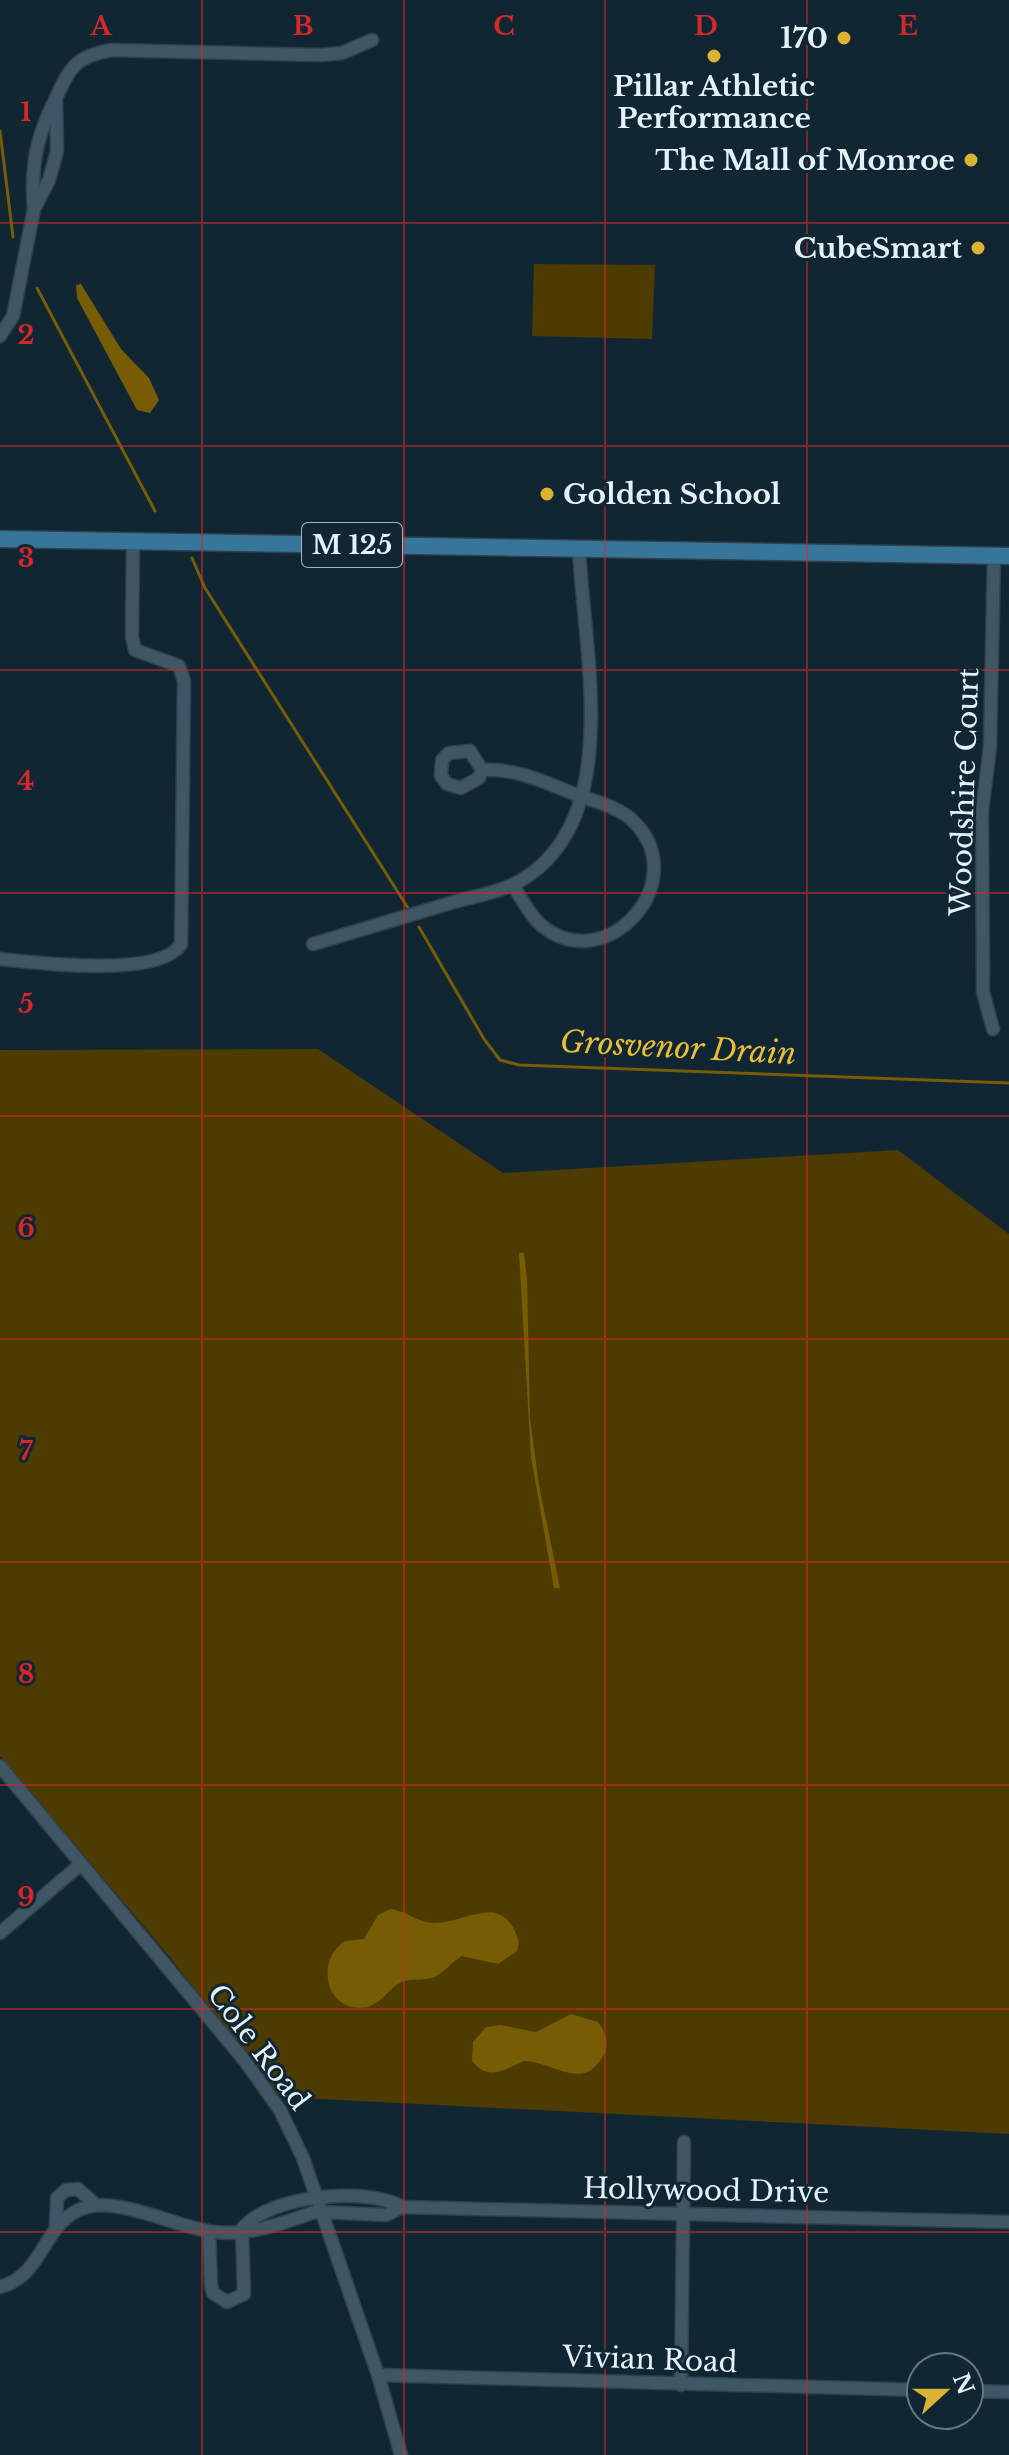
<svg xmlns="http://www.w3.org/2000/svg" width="1009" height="2455" font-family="'Libre Baskerville',serif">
<rect width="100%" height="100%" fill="#112633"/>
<g fill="#4d3b01">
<path d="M534,264L655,265L652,339L532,336Z"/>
<path d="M318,1049L503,1173L898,1150L1009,1234V2134L280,2097L168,1955L0,1756V1050Z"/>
</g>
<g fill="#755c05">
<path d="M81,284L121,349L149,378L159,400L150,413L137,410L77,298L76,285Z"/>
<path d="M519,1253H524L527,1279L530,1418L539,1485L560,1588H554L531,1457Z"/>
<path d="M391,1909C406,1911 418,1922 433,1923C465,1924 504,1889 519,1942L517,1951L498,1964L462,1956C451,1962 444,1974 432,1978C423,1981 411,1978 402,1982C388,1988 382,2004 367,2007C326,2014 314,1961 345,1941L364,1939L378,1915Z"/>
<path d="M571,2014L598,2022C606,2033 610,2044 603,2056C583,2093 552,2061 524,2061C505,2069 488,2082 472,2061L473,2042L486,2027L501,2025L536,2032Z"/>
</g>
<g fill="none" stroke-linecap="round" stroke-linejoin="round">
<g stroke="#755c05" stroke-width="3">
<path d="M0,131L13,237"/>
<path d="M37,288L155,511"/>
<path d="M192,558L205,588L408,908"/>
<path d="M419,927L484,1039L500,1060L519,1065L1009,1083"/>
</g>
<g stroke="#32404b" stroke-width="15">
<g id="minor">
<path d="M34,209C31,170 35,141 52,106C69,72 70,57 112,50L320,55L342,53L372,40"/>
<path d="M0,336L13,316L34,209L49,180L57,151L56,101"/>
<path d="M482,770L479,778L461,788L447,784L441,776L442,760L449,753L470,751L482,770C516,768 544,782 575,794C593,801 616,806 631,819C697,879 606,980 541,925C529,914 521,898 513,885"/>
<path d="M313,944C360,930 407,916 454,902C472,897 495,893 512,885C628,829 583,649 579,548"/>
<path d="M0,959C37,963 161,978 181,944L184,681L179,666L135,650L132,637L133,542"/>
<path d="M993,1029L983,992L982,811L990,747L994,556"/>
<path d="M0,1766L245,2061L280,2110L303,2158L378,2375L401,2455"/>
<path d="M0,1933L81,1864"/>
<path d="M322,2212L386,2215L402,2207L1009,2222"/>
<path d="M56,2226L57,2198L66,2190L78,2189L96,2205"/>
<path d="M242,2229C269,2195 366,2186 402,2207"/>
<path d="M209,2231L211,2285L213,2293L227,2302L244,2294L242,2229"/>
<path d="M0,2287C46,2275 42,2219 87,2207C122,2198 178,2228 214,2232C252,2236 285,2222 321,2210"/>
<path d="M378,2375L921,2390"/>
<path d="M681,2385L684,2142"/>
<path d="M969,2391L1009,2392"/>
</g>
</g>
<g stroke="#32404b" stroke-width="19">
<path id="major" d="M0,539L1009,556"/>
</g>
<use href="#minor" stroke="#3f5664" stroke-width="12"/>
<use href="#major" stroke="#35769a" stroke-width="16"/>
</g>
<path fill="none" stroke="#d62828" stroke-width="2" stroke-opacity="0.55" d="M202,0V2455M404,0V2455M605,0V2455M807,0V2455M0,223H1009M0,446H1009M0,670H1009M0,893H1009M0,1116H1009M0,1339H1009M0,1562H1009M0,1785H1009M0,2009H1009M0,2232H1009"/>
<g fill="#dbb233" stroke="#112633" stroke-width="3">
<circle cx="844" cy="38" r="8"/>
<circle cx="714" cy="56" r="8"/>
<circle cx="971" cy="160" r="8"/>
<circle cx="978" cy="248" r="8"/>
<circle cx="547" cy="494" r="8"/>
</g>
<g text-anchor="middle" stroke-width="6" stroke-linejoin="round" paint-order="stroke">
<rect fill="#112633" stroke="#a5b4be" stroke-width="2" x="302" y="523" width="100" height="44" rx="6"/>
<g font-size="26" font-weight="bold" fill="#e4f1f9">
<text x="352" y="554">M 125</text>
</g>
<g font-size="28" font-weight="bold" fill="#e4f1f9" stroke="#112633" text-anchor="end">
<text x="828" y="48">170</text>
<text x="714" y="96" text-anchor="middle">Pillar Athletic<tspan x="714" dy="32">Performance</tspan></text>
<text x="955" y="170">The Mall of Monroe</text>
<text x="962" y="258">CubeSmart</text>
<text x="563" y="504" text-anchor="start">Golden School</text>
</g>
<g font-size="28" fill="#e4f1f9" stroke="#112633">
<text transform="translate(964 792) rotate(-88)" y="10">Woodshire Court</text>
<text transform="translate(259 2047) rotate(53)" y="10">Cole Road</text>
<text transform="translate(706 2190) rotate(1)" y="10">Hollywood Drive</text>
<text transform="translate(650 2359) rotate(2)" y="10">Vivian Road</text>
</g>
<g font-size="30" font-style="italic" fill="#e9be35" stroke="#112633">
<text transform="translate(678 1048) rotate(3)" y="10">Grosvenor Drain</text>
</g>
</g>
<g font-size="26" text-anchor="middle" font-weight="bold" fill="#d62828" stroke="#112633" stroke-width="6" stroke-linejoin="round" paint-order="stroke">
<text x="101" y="35">A</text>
<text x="303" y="35">B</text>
<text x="504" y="35">C</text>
<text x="706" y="35">D</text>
<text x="908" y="35">E</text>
<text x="26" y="121">1</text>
<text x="26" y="344">2</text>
<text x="26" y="567">3</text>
<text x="26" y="790">4</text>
<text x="26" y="1013">5</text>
<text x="26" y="1237">6</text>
<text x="26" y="1460">7</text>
<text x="26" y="1683">8</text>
<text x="26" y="1906">9</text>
</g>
<g transform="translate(945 2391) rotate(69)"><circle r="38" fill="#112633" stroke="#657782" stroke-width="2"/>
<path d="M0-6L14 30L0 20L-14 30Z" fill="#dbb233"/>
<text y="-12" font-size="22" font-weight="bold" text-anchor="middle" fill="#e4f1f9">N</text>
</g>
</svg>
